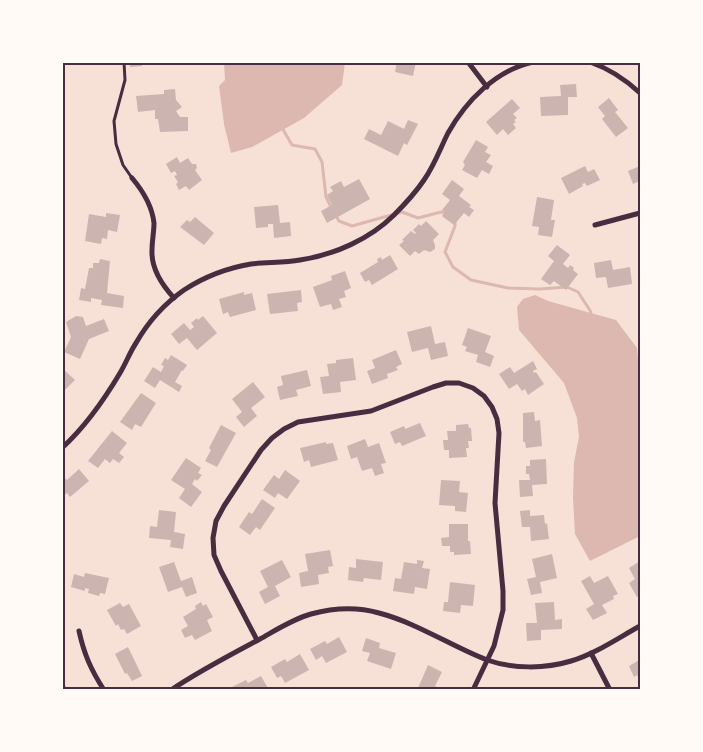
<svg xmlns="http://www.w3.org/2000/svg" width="703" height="752" font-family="Overpass,sans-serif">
<rect width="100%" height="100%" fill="#f7e1d7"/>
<g fill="#dcb8b0">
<path d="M224,63V62L345,63L342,85L304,118L252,147L231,153L224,124L219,86L225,80Z"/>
<path d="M535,295L548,301L616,320L637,348L640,385V536L590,561L575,534L573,498L574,462L579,437L577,418L564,383L519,330L517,307L523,299Z"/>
</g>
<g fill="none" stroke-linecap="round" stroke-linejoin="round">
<g stroke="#dcb8b0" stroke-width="3">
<path d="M281,126L292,145L315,149L322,162L326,197L332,209"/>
<path d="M335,214L339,221L352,226L402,212L418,218L441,212L448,213"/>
<path d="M455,220V226L445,252L453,267L471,280L508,288L540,289L567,287L578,292L591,312"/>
</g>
</g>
<g fill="#ccb4b1">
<path d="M130,62H142V66L130,67Z"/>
<path d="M397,62H416L413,76L395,72Z"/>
<path d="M576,84L577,97H568V115L541,116L540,97L561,96L560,85Z"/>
<path d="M175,89L176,100L182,107L176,111L180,117H188V131L160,132L158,119H155V110L138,112L136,96L164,94V90Z"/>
<path d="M609,98L618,110L615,112L628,128L616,137L602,119L605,116L598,107Z"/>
<path d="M512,99L520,108L513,114L517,118L514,120L516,122L513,124L516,128L508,135L503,129L497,135L486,122Z"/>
<path d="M408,120L418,124L407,145L404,143L398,156L364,139L369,129L381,135L388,121L404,129Z"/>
<path d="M476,140L488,147L485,152L491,155L486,162L493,166L489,174L482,170L477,178L462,170L465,165L463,162Z"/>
<path d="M177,157L180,163L188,158L192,164H196L197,168L195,170L202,180L189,190L186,186L179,190L176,184L178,182L174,176L177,175L175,171L171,173L166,164Z"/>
<path d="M585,166L588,172L594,169L600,180L587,186L585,183L582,184L583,186L569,194L561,178Z"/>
<path d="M640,166V181L633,184L628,171Z"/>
<path d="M359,179L370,199L327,223L321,211L332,205L327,195L333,191L330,187L341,181L344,187Z"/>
<path d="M452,180L464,189L459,196L471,205L469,207L474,210L469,217L464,213L454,225L442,216L445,212L442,210L450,200L442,194Z"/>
<path d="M537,197L554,200L551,220H555L552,237L538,235L539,227L532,226Z"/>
<path d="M278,205L280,223L290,222L291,236L274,238L273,224H268V227L256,228L254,207Z"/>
<path d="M106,213L120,215L117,232L108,230L107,239L102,238L101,244L85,241L89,214L106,217Z"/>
<path d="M195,217L214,233L204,245L180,227L187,220L190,222Z"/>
<path d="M426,221L439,234L433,240L435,245V249L430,252L424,250L419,254L415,251L410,256L399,245L404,241L402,240L411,231L415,234L416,233L413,230L419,224L421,226Z"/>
<path d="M557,245L570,255L563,264L568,268L570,265L574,268L573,270L578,274L566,290L554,281L550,285L541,279L554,261L548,256Z"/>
<path d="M390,255L398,269L372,285L369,280L365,282L360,273L378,262L377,259L381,257L382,260Z"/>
<path d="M100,259L110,261L107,293L124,296L123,308L101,305L102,300L91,298V302L79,300L81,288L85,289L89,268H93V263H99Z"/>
<path d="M611,260L613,270L630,267L632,284L608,288L606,277L596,278L594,263Z"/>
<path d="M345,271L351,288L344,291L346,297L339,299L342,307L333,310L331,304L320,307L313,287L332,280L331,276Z"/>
<path d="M301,290L302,302L297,303L298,311L270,314L267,294Z"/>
<path d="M244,292V295L252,293L256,310L230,317L228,312L223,314L219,299Z"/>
<path d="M76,316L83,317L86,326L104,319L109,331L89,339L80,359L64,352L71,337L66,322Z"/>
<path d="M203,316L217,333L197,350L187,338L179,344L171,334L184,323L190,330L194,327L191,323L197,318L198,320Z"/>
<path d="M431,326L435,344L445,342L448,356L431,360L428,348L412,352L407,332Z"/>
<path d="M468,328L491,336L485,352L494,356L490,367L476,362L478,355L465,351L467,347L462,345Z"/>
<path d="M396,350L402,364L396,367L398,370L387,374L388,378L372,384L367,371L375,368L372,360Z"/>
<path d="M171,355L187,365L183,371L182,370L175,382L182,386L179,392L160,380L155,388L144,381L153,367L161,372L164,366L161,365L165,358L168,360Z"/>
<path d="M353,358L356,380L340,382L341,392L323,394L320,377L329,376L327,364L336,363V360Z"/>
<path d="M533,361L537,369L533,371L534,373L536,372L544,384L528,395L525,389L522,391L517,384L509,389L499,374L510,367L514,373Z"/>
<path d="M62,368L75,380L62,393Z"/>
<path d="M307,370L311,386L296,390L298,396L280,400L277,387L283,385L281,376Z"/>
<path d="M253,382L265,397L251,408L257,416L244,427L236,417L242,412L232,399Z"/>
<path d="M141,393L156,403L141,427L135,424L132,430L120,422Z"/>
<path d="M534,412L535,421L540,420L542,446L526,448L525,442H523V413Z"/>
<path d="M420,423L426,436L402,446L400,442L395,444L390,432L404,426L405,429Z"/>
<path d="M468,424L469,428H471L472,441H468L469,448H466L467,457L449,458V450H444L443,440H448L447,431H456V425Z"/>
<path d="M221,425L236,433L217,467L205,461L211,450L209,448Z"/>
<path d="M112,431L127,443L119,453L124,457L119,463L113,459L110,463L105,459L98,468L88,461Z"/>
<path d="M365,439L368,447L379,443L386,463L381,464L384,473L375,476L372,468L362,471L357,457L351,459L347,446Z"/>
<path d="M326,442V444L333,443L338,460L311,467L309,460L304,462L300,448Z"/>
<path d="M186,458L201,468L198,473L202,475L197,481L195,479L192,484L202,492L191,507L179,498L185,489L171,480Z"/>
<path d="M546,459L547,484L532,485L533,496L520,497L519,480H530L529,474H526V466H530V460Z"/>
<path d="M79,469L89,481L70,497L67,493L62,497V478L64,477L67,480Z"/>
<path d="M285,470L300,481L287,499L278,493L275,498L263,490L274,475L279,479Z"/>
<path d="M441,480L460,481L459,492L468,493L466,512L455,511V506L439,505Z"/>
<path d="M262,499L275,508L260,530L256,527L250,535L239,527L249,512L252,514Z"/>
<path d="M159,510L176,512L174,532L185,534L183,549L170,547L171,540L149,538L150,526L157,527Z"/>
<path d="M530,510V516L544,515L545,524L547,523L549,539L531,541L530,527H522L520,511Z"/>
<path d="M449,524H468V541H470L471,554L454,555V552H450V546H442L441,538L449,537Z"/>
<path d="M330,550L333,566L328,567L329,573L318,575L319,584L301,587L299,573L308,571L305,554Z"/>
<path d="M552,554L557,578L540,582L542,593L531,595L527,579L536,577L532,559Z"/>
<path d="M356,559L383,562L381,580L364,578L363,582L348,580L349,567L356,568Z"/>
<path d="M282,560L291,577L275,586L280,596L265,604L259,592L268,587L260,571Z"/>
<path d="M417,560L424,561L422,568L430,569L427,589L415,587L414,594L393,591L395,578L401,579L404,562L417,564Z"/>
<path d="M640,561V594L637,597L629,583L635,579L629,568Z"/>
<path d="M174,562L181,581L192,577L197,593L186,597L182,587L168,592L159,567Z"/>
<path d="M85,573L109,578L105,594L100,593L99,596L88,593L89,589L85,588V591L71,587L74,574L84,577Z"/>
<path d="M590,576L594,583L608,576L618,594L613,596L614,599L602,605L607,613L593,620L586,609L594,604L581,581Z"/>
<path d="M450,582L475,585L473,606L461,605L460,613L443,611L444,602H448Z"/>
<path d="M201,602L203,606L206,604L213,617L207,620L212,631L195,640L192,635L185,638L181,630L188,626L183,617L196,609L195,606Z"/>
<path d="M554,602L555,620L562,619V629L541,630V640L527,641L526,623H537L535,603Z"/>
<path d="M120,603L123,607L129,604L141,626L127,634L124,629L121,630L118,624L116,626L107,610Z"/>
<path d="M339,637L347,652L326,663L322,656L316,660L310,649L325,641L327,644Z"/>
<path d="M366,638L380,643L379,648L396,653L391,669L367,661L370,653L362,651Z"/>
<path d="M128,647L142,676L132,681L127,673L125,674L115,654Z"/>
<path d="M300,654L309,670L285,683L281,676L277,678L271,667L285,659L287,662Z"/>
<path d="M639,660L640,664V683L637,675L634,677L629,666Z"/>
<path d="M428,665L442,672L435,686L443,690H421L418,688Z"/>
<path d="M261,676L269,690H233L232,687L246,680L248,683Z"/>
<path d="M62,679L68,690H62Z"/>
</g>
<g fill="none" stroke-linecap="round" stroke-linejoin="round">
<path stroke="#4a2c40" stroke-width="3" d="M124,62L125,80L114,121L116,144L123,165L132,178"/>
<g stroke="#4a2c40" stroke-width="5">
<path d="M468,62L487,87"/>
<path d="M590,62C610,69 625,79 640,93"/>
<path d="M132,178C143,191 152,205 154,223C154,232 152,241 152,250C151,269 162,285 174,298"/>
<path d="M595,225L640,213"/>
<path d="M62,448C86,426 104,400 120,373C126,363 130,352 136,343C148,322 164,304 184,290C204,277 227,268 251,264C267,262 284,263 300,260C334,255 370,239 394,215C405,204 416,192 424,180C434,166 440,149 448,133C466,101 496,70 533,62"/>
<path d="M79,631C84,654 91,670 104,690"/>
<path d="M257,640L221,571L214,555L213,538L216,521L224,506L261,450L272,438L284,429L298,422L371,411L433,387L446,383H459L473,388L484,396L492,407L497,419L499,433L495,503L503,591V610L494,646L473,690"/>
<path d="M591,653L610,690"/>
<path d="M171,690C199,671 230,655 260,639C276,630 293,619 311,614C333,608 358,607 379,613C417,623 451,646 487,660C513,669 545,669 571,661C595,654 618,638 640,626"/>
</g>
</g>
<rect width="703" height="752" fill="none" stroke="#fffaf5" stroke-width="128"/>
<rect x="64" y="64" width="575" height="624" fill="none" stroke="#4a2c40" stroke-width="2"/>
</svg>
